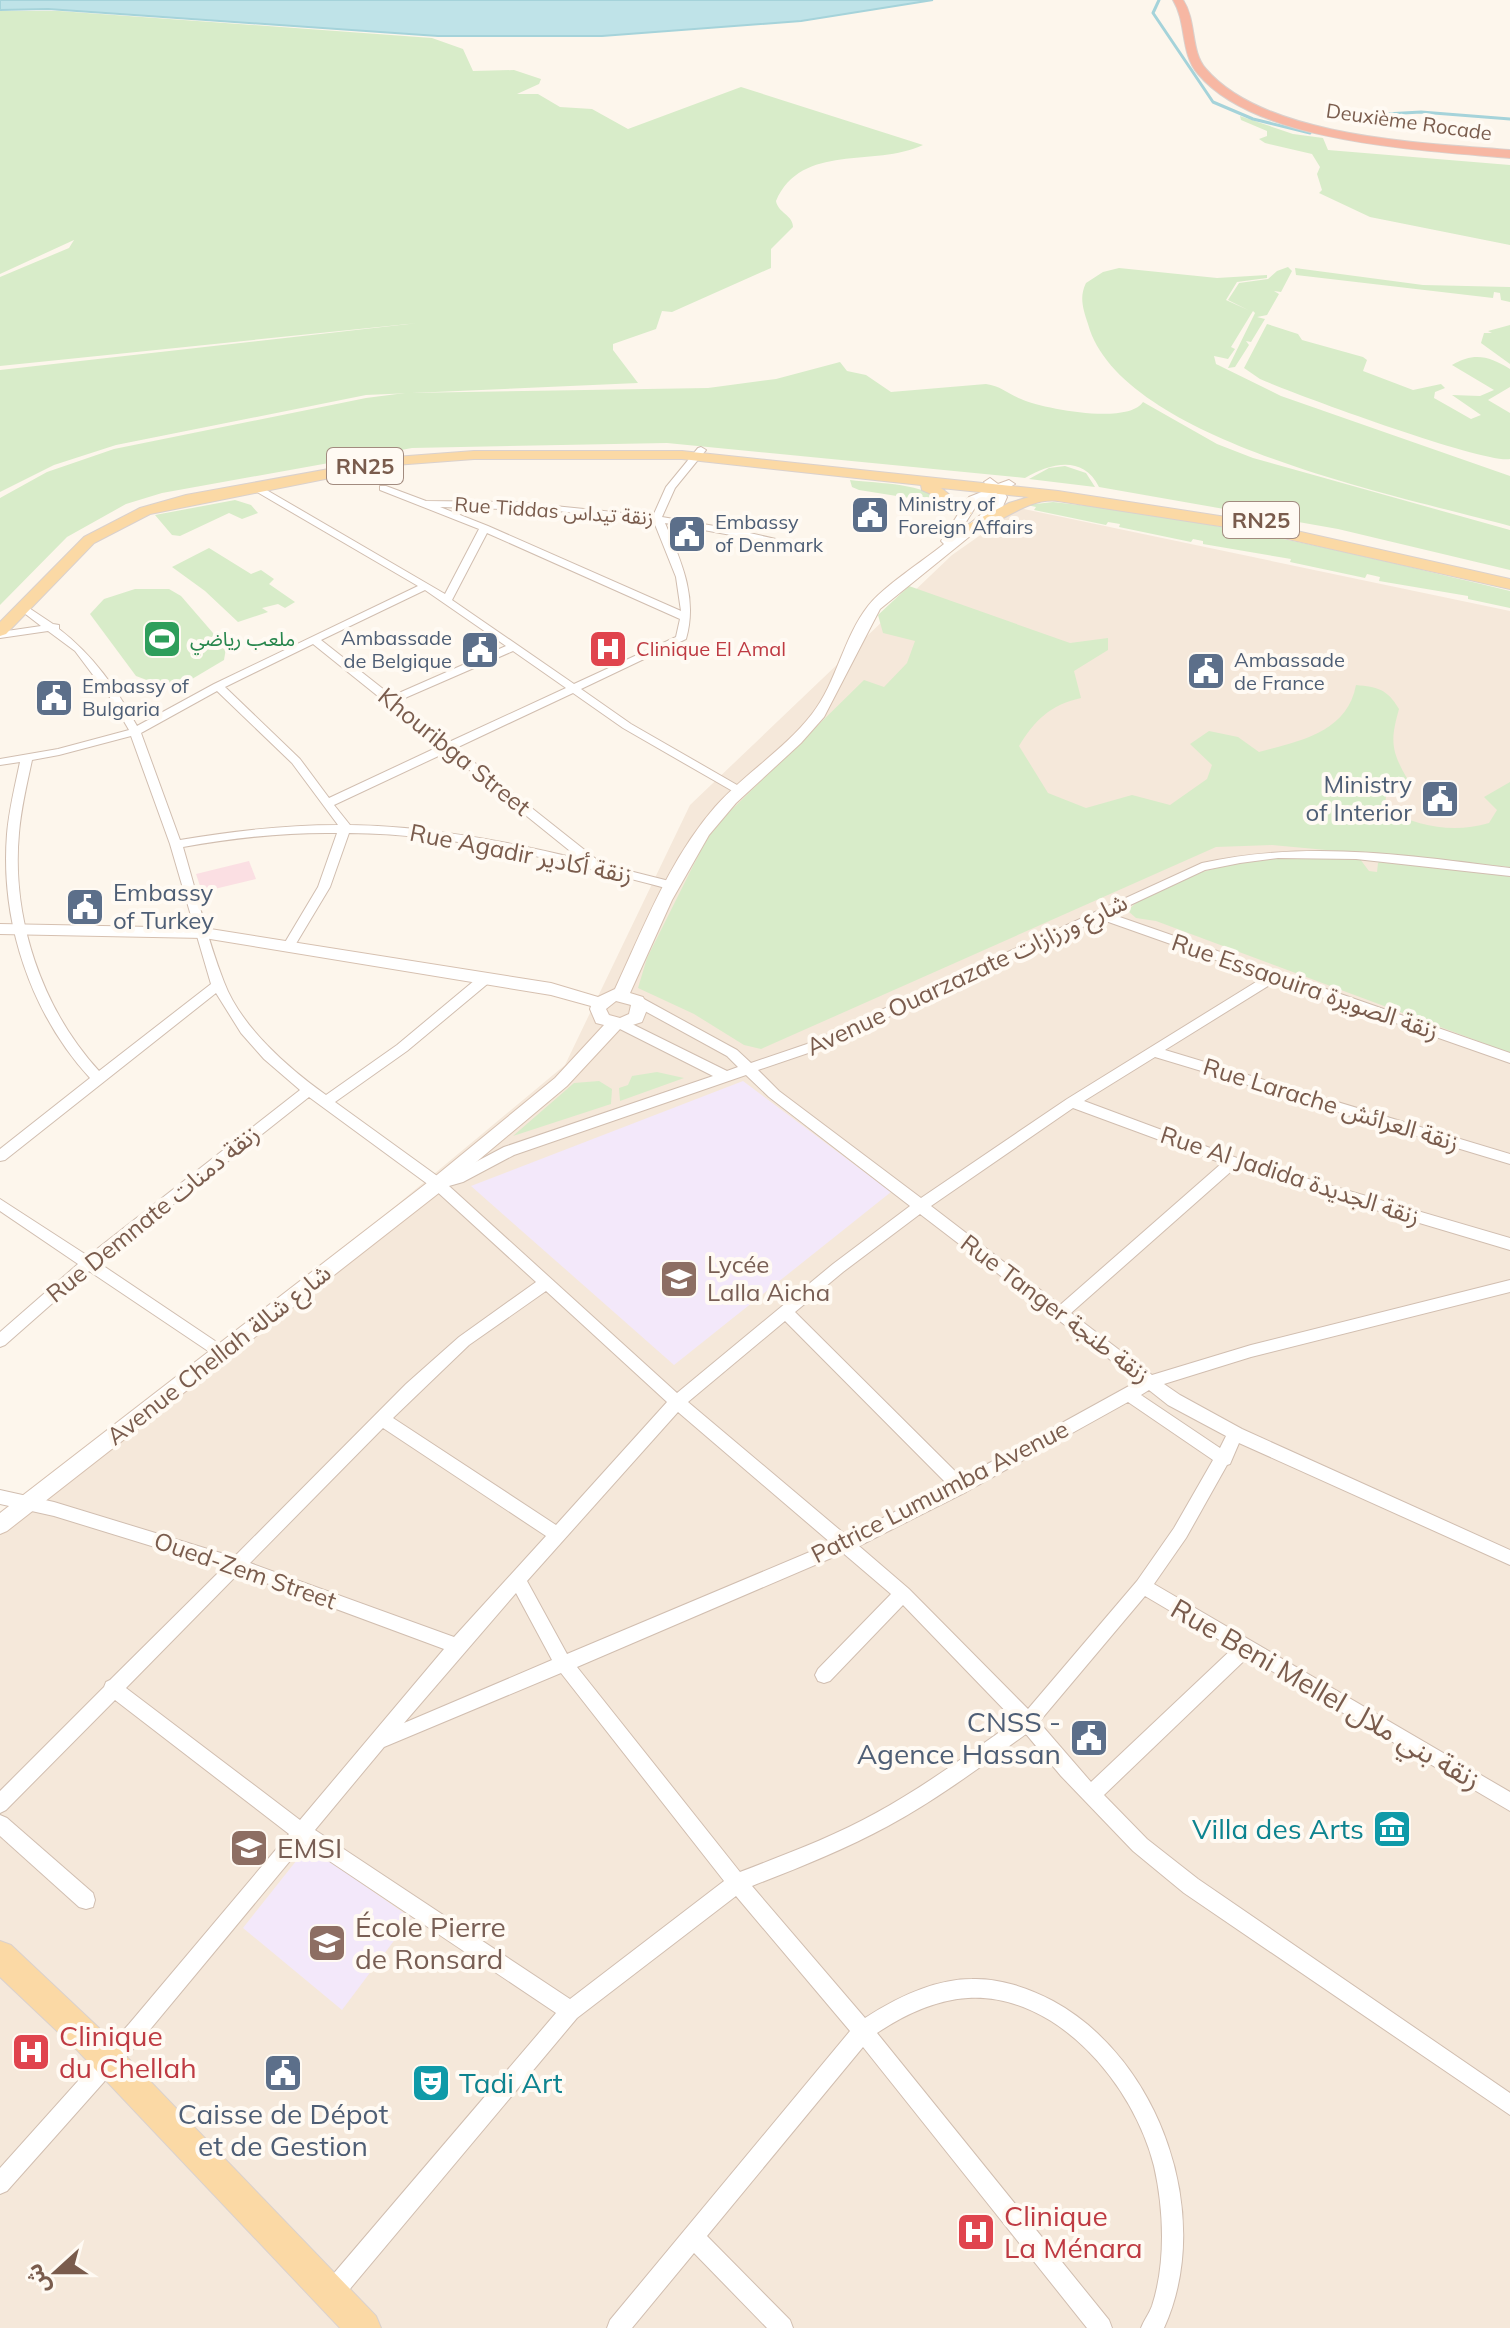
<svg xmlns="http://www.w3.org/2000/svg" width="1510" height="2328" font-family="Mulish,'Noto Sans Arabic',sans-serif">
<rect width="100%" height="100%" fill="#fdf6ec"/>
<path fill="#f5e8da" d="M1019,508L1510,611V2328H0V1535L565,1065L690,805L952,555Z"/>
<g fill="#f3e8fa">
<path d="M743,1081L891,1192L674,1365L471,1186Z"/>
<path d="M308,1846L411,1918L342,2010L243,1928Z"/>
</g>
<path fill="#fbdfe3" d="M249,861L256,879L202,892L196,874Z"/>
<g fill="#d8ecc9">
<path d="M0,11H59L432,38L463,49L473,71L514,70L541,79L539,84L517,94H538L560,107L592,109L628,129L741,87L923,145C874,168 802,142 776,201C778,213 793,215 793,227L771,249V268L672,312L662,311L656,329L613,344V350L638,383L366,395L116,445L54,465L0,492V370L418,323L0,366V277L69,248L74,240L0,274Z"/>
<path d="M1240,116L1293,134L1323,138L1328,150L1510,165V245L1370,217L1319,193L1322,190L1317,174L1320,167L1312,154L1265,143L1259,139L1267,136V131L1241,120Z"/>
<path d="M1288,267L1292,271L1281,292L1274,291L1279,294L1267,315L1257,317L1265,319L1251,342L1246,341L1249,345L1235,367L1228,368L1255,313L1253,311L1231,347L1235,349L1228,359L1214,356L1216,364L1281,396L1510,476V526C1405,497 1120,442 1088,324C1083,309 1079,297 1086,283L1103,272L1119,268L1217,278L1267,275V278L1237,282L1226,300L1248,310L1228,300L1239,283L1268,279L1277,271Z"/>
<path d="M1295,268L1423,285L1510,287V302L1501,300L1500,293L1494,292L1493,298L1296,275Z"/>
<path d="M1267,324L1298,334L1302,340L1363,357L1367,360L1363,371L1413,390L1441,384L1445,388L1435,392L1434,398L1471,419L1481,415L1452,395L1480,396L1494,390L1452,365C1474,352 1489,356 1510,369V387L1488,400L1510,413V459C1484,464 1294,394 1260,379L1244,368Z"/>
<path d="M1510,325V364L1481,343L1484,333H1492L1488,331Z"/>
<path d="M840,362L847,371L866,375L891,392L986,384C1001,386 1008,394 1021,399C1043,409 1128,425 1143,402L1217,444L1253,458L1510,530V570L1338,529L1099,487C1083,455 1051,463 1025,478L667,443L412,448L162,493L126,504L67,537L0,605V498L47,472L114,449L366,398L405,393L708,388L776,379Z"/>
<path d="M1065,466L1086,473L1095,487L1029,479L1049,468Z"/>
<path d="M850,480C881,484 923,482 947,504L859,490L852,487Z"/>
<path d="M235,500L251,505L258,513L242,519L229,513L180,536L172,535L155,515Z"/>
<path d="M1053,502C1208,518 1359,555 1510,591V608L1468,599V596L1379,581L1380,577L1367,574L1365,578L1290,562L1291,559L1203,544V541L1193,539L1191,542L1119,527L1120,524L1108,522L1106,525L1034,510L1036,507L1027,505Z"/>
<path d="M209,548L251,574L261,570L274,579L269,584L295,602L285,608L278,604L262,608L268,612L238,622L205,591L172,567Z"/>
<path d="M909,586L1070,643L1108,638V650L1074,671L1081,698C1050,705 1035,720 1019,746L1048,793L1086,808L1132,795L1170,805L1207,779L1212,765L1190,744L1209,731L1238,737L1259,752C1299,741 1347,733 1356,685C1378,687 1387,689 1399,709C1390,741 1391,751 1408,780L1386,796L1385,810C1420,826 1452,834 1489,823L1497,810L1484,797L1510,782V867L1272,845L1216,847L761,1049L744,1045L694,1014L638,988L647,958L711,830L864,680L884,687L907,663L915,641L883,633L878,615Z"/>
<path d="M135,589H169L181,596L226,648L224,660L192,679L168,684L152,682L136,676L90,614L104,599Z"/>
<path d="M1274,856L1360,859L1369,871L1377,872L1378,863L1383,859L1510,873V1053L1156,921L1136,918L1128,911C1155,879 1234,863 1274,856Z"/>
<path d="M657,1072L684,1078L620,1101L619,1088L628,1085L632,1076Z"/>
<path d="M599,1081L612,1089L611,1104L513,1136L574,1083Z"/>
</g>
<path fill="#bfe3e8" stroke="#a5d3da" stroke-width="2" d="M0,0H933L801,21L602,36H438L48,9L0,10Z"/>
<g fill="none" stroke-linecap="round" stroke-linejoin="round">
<g stroke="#a5d3da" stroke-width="3">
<path d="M1159,0L1153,13L1213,102L1253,119L1310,133"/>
<path d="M1332,117L1421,112L1510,119"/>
</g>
<g stroke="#d1beb0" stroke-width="2">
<g id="street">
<path d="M701,447L706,450L675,488L662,517L732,529L780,540L775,543L665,523C681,561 698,597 686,639L581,689L631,724L744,789V793H736L623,728L573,693L456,748L596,859L598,863L677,883L679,886L677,889L673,890C567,862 459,834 349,833L330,887L294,947L290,948L284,944L318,887L337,833C285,832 234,838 183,847C196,891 207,939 224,982C241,1027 288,1068 326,1095L397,1045L481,975H491L492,978L491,981L407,1051L335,1102L440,1178L453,1174L504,1147L713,1076L616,1027L614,1024L616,1021H626L727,1071L738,1067L727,1056L632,1004L631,1001L632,998H642L737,1050L751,1063L807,1044L1202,863C1309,840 1404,855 1510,868V876L1356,859L1278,858L1240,863L1205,870L1111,914L1510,1053V1063L1276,981L1165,1050L1510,1154V1164L1155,1057L1084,1101L1237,1158L1510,1238V1250L1235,1168L1071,1313L1152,1375L1251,1345L1510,1280V1292L1251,1357L1164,1384L1180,1395L1242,1429L1510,1550V1565L1239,1443L1230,1464L1227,1465L1186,1538L1154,1584L1510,1792V1811L1248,1657L1104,1795L1147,1839L1198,1879L1510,2093V2115L1184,1893L1133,1851L1061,1776L1026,1734C982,1766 936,1800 888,1826C844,1850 798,1868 752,1886L865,2018C896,1998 934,1979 972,1979C999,1978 1029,1988 1053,2001C1160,2059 1215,2216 1164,2328H1141C1144,2320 1149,2314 1152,2306C1166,2263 1164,2210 1154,2166C1134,2086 1058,1993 968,1998C935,2000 904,2015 877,2033L1109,2320L1112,2328H1087L863,2047L707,2236L790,2320L793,2328H767L694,2253L632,2328H607L610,2320L850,2031L736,1896L577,2018L339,2302L331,2305L323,2302L320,2294L323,2286L556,2013L304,1844L143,2038L7,2191L0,2194V2168L129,2024L289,1834L115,1700L6,1810L0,1813V1791L104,1687L106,1682L110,1680L223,1568L54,1516L0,1504V1490L54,1502L234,1557L406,1384L459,1337L536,1282L433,1188L309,1097L99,1263L227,1349L230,1353L227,1357L222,1359L217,1357L89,1271L5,1345L0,1347V1332L78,1264L0,1211V1199L88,1256L300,1090L264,1059L241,1033L216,993L5,1160L0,1161V1149L90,1078C31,1014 0,922 7,834C9,810 15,786 20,762L0,765V759L58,749L129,730L111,699L75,651L48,631L0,638V632L41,626L19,609L18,607L23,604L53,624L59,625V629C94,656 116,688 137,726L214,684L418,586L252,489V485H258L445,594L479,529L380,490V486H386L426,501L515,502L653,516L666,487L698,448ZM440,507L558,511L654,522L676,577L681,611L488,526ZM487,533L680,619L676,637L574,684L452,600ZM425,590L506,646L392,696L321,640ZM313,644L440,746L329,798L300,759L225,687ZM513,651L566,688L449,742L398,701ZM217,691L292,763L338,825C284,825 233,831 180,840L141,733ZM131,736L170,844L211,984L99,1071C42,1009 11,918 19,833C21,808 27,784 32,760L59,755ZM447,752L580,859C505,841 427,826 350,825L334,805ZM1100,919L1264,977L1067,1099L921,1198L779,1091L758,1070L817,1050ZM746,1075L769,1097L910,1206L833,1264L677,1393L449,1186L463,1182L514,1155ZM1073,1108L1222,1163L1060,1305L931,1206ZM920,1214L1138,1381L962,1478L795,1312L843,1272ZM546,1291L667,1402L556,1525L393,1418L469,1345ZM785,1321L948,1485L847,1536L688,1402ZM1149,1390L1168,1405L1226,1436L1220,1448L1141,1395ZM1128,1402L1213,1460L1174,1528L1137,1581L1028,1709L909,1589L859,1546L966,1492ZM678,1412L831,1543L567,1654L527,1581ZM383,1428L546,1536L454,1637L250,1563ZM843,1553L891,1594L818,1669L815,1675L818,1681L824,1683L830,1681L903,1605L1015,1721C970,1753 925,1786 876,1813C833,1837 786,1854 740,1872L577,1667ZM239,1573L444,1649L300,1820L126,1688ZM516,1593L552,1660L404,1723ZM1145,1596L1233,1648L1091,1782L1039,1722ZM561,1673L724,1881L570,1999L315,1830L384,1747Z"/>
<path d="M0,1815L7,1818L93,1893L95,1900L93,1907L86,1909L79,1907L0,1836Z"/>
</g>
</g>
<g stroke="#d6c0b0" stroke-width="2">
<path id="secondary" d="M990,478L998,484L1009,480L1015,484L1003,491L1007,497L1001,511L880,609L824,717L801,743L736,803L709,835L672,900L630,993L643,997L648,1007L642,1022L620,1029L567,1086L444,1189L7,1531L0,1534V1513L432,1179L555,1078L604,1025L596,1023L590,1009L591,1006L551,995L204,938L0,934V924L204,928L551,983L598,997L615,989C644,927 669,860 715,807C744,774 784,750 812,714C837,682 843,638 868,606C884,586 923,561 944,544L941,541L969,497L989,489L984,482ZM994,495L991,506L959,533L978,503ZM616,1001L631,1005L629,1014L620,1018L609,1015L606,1009Z"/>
</g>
<g stroke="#dad1cd" stroke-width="2">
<g id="primary">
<path d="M474,451H682L1058,491L1252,521L1510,579V589L1252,531L1058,501C1028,497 1000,524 972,533L967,531V525L1009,503L1029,497L941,488L969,510L972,513L964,518L940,498L922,490L921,485L682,459H474L395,465L150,514L94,543L6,634L0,636V622L84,537L140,508L186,495L395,457Z"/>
<path d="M0,1941L11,1945L99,2028L376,2316L381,2328H340L77,2050L0,1977Z"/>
</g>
</g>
<g stroke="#dad1cd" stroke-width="2">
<path id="highway" d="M1173,0H1183C1197,21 1190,51 1206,69C1265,138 1425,143 1510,150V158C1424,150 1257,144 1198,74C1180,53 1187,23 1173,0Z"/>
</g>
<use href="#street" fill="#fff" fill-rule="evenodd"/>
<use href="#secondary" fill="#fff" fill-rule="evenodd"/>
<use href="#primary" fill="#fbd9a5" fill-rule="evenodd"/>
<use href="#highway" fill="#f7b7a3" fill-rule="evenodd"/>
</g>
<defs>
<g id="civic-square" transform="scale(2)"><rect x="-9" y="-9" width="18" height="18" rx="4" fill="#5c6f8a" stroke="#fffaf3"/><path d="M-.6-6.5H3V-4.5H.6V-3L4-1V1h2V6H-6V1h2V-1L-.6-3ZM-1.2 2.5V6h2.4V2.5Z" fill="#fff"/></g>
<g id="stadium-square" transform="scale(2)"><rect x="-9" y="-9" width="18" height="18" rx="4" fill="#2e9e5b" stroke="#fffaf3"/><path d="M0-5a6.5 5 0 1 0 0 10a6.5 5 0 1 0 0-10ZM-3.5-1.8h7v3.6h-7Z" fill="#fff"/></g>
<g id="hospital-square" transform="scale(2)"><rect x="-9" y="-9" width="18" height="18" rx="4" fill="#e0444e" stroke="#fffaf3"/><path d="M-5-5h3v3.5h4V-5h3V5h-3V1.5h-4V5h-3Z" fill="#fff"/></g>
<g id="university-square" transform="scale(2)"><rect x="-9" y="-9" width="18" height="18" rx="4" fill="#8d6e63" stroke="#fffaf3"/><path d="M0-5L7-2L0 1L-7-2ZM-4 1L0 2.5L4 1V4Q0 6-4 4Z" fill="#fff"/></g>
<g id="museum-square" transform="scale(2)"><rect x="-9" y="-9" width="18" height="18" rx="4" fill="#0f9aa8" stroke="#fffaf3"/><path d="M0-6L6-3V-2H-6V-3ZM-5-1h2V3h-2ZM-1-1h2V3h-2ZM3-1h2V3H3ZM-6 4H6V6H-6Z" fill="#fff"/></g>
<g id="school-square" transform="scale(2)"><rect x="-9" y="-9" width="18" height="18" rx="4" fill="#8d6e63" stroke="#fffaf3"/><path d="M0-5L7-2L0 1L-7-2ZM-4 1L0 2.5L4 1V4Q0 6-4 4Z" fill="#fff"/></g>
<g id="theatre-square" transform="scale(2)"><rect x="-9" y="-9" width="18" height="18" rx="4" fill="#0f9aa8" stroke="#fffaf3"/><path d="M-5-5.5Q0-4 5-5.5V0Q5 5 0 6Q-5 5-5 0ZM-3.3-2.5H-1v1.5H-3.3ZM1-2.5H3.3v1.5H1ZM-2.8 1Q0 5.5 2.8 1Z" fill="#fff"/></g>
</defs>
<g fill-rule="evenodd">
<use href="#civic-square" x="870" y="515"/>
<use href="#civic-square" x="687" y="534"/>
<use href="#stadium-square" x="162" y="639"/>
<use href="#hospital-square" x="608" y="649"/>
<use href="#civic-square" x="480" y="650"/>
<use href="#civic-square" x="1206" y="671"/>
<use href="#civic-square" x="54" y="698"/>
<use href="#civic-square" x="1440" y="799"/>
<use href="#civic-square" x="85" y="907"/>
<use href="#university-square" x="679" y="1279"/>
<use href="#civic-square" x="1089" y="1738"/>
<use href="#museum-square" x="1392" y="1829"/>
<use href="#university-square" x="249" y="1848"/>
<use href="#school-square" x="327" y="1943"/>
<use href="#hospital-square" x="31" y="2052"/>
<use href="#civic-square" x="283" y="2073"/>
<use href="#theatre-square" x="431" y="2083"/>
<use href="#hospital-square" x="976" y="2232"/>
</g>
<g text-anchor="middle" stroke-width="8" stroke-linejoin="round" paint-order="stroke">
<g font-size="20" fill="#7a5c4d" stroke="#fffaf3">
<text transform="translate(1409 122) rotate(8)" y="7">Deuxième Rocade</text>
<text transform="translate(554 511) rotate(4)" y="7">Rue Tiddas زنقة تيداس</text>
</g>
<g font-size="20" fill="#4e5e75" stroke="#fffaf3" text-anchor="start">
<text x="898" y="511">Ministry of<tspan x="898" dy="23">Foreign Affairs</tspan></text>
<text x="715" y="529">Embassy<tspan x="715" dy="23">of Denmark</tspan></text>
<text x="452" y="645" text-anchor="end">Ambassade<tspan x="452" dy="23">de Belgique</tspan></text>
<text x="1234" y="667">Ambassade<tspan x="1234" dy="23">de France</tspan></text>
<text x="82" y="693">Embassy of<tspan x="82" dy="23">Bulgaria</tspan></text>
</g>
<g font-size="20" fill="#27864d" stroke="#fffaf3" text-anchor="start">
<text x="190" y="646">ملعب رياضي</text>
</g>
<g font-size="20" fill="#be3a42" stroke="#fffaf3" text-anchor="start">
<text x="636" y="656">Clinique El Amal</text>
</g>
<g fill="#fffaf3" stroke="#a28b7f" stroke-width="2">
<rect x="327" y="448" width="76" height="36" rx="6"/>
<rect x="1223" y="502" width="76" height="36" rx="6"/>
</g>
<g font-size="22" font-weight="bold" fill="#7a5c4d">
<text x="365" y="474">RN25</text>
<text x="1261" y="528">RN25</text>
</g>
<g font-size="24" fill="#7a5c4d" stroke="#fffaf3">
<text transform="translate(454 752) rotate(39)" y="8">Khouribga Street</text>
<text transform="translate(521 854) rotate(11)" y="8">Rue Agadir زنقة أكادير</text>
<text transform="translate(967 975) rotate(-25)" y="8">Avenue Ouarzazate شارع ورزازات</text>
<text transform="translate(1305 987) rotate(19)" y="8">Rue Essaouira زنقة الصويرة</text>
<text transform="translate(1331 1105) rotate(17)" y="8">Rue Larache زنقة العرائش</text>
<text transform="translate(1290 1176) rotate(18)" y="8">Rue Al Jadida زنقة الجديدة</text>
<text transform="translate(153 1214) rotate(-39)" y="8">Rue Demnate زنقة دمنات</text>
<text transform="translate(1055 1309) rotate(37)" y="8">Rue Tanger زنقة طنجة</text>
<text transform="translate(219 1355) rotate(-38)" y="8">Avenue Chellah شارع شالة</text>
<text transform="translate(940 1492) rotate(-27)" y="8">Patrice Lumumba Avenue</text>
<text transform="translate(245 1571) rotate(19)" y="8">Oued-Zem Street</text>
</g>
<g font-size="24" fill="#4e5e75" stroke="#fffaf3" text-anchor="end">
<text x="1412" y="793">Ministry<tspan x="1412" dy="28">of Interior</tspan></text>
<text x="113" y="901" text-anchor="start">Embassy<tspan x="113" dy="28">of Turkey</tspan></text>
</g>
<g font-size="24" fill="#785e54" stroke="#fffaf3" text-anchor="start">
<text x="707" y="1273">Lycée<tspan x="707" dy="28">Lalla Aicha</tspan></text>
</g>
<g font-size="28" fill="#7a5c4d" stroke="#fffaf3">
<text transform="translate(1326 1694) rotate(30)" y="10">Rue Beni Mellel زنقة بني ملال</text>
</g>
<g font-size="28" fill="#4e5e75" stroke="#fffaf3" text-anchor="end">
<text x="1061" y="1732">CNSS -<tspan x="1061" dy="32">Agence Hassan</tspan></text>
<text x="283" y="2124" text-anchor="middle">Caisse de Dépot<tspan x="283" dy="32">et de Gestion</tspan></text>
</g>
<g font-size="28" fill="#0d838f" stroke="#fffaf3" text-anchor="end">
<text x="1364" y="1839">Villa des Arts</text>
<text x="459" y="2093" text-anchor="start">Tadi Art</text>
</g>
<g font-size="28" fill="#785e54" stroke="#fffaf3" text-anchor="start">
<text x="277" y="1858">EMSI</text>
<text x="355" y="1937">École Pierre<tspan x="355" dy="32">de Ronsard</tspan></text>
</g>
<g font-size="28" fill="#be3a42" stroke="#fffaf3" text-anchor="start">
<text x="59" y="2046">Clinique<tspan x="59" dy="32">du Chellah</tspan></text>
<text x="1004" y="2226">Clinique<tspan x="1004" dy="32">La Ménara</tspan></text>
</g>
</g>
<g transform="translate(56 2272) rotate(249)" stroke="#fffaf3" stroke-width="6" paint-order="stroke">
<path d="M0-6L14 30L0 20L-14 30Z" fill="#7a5c4d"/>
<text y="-12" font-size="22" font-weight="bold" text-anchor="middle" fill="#7a5c4d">ش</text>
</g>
</svg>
